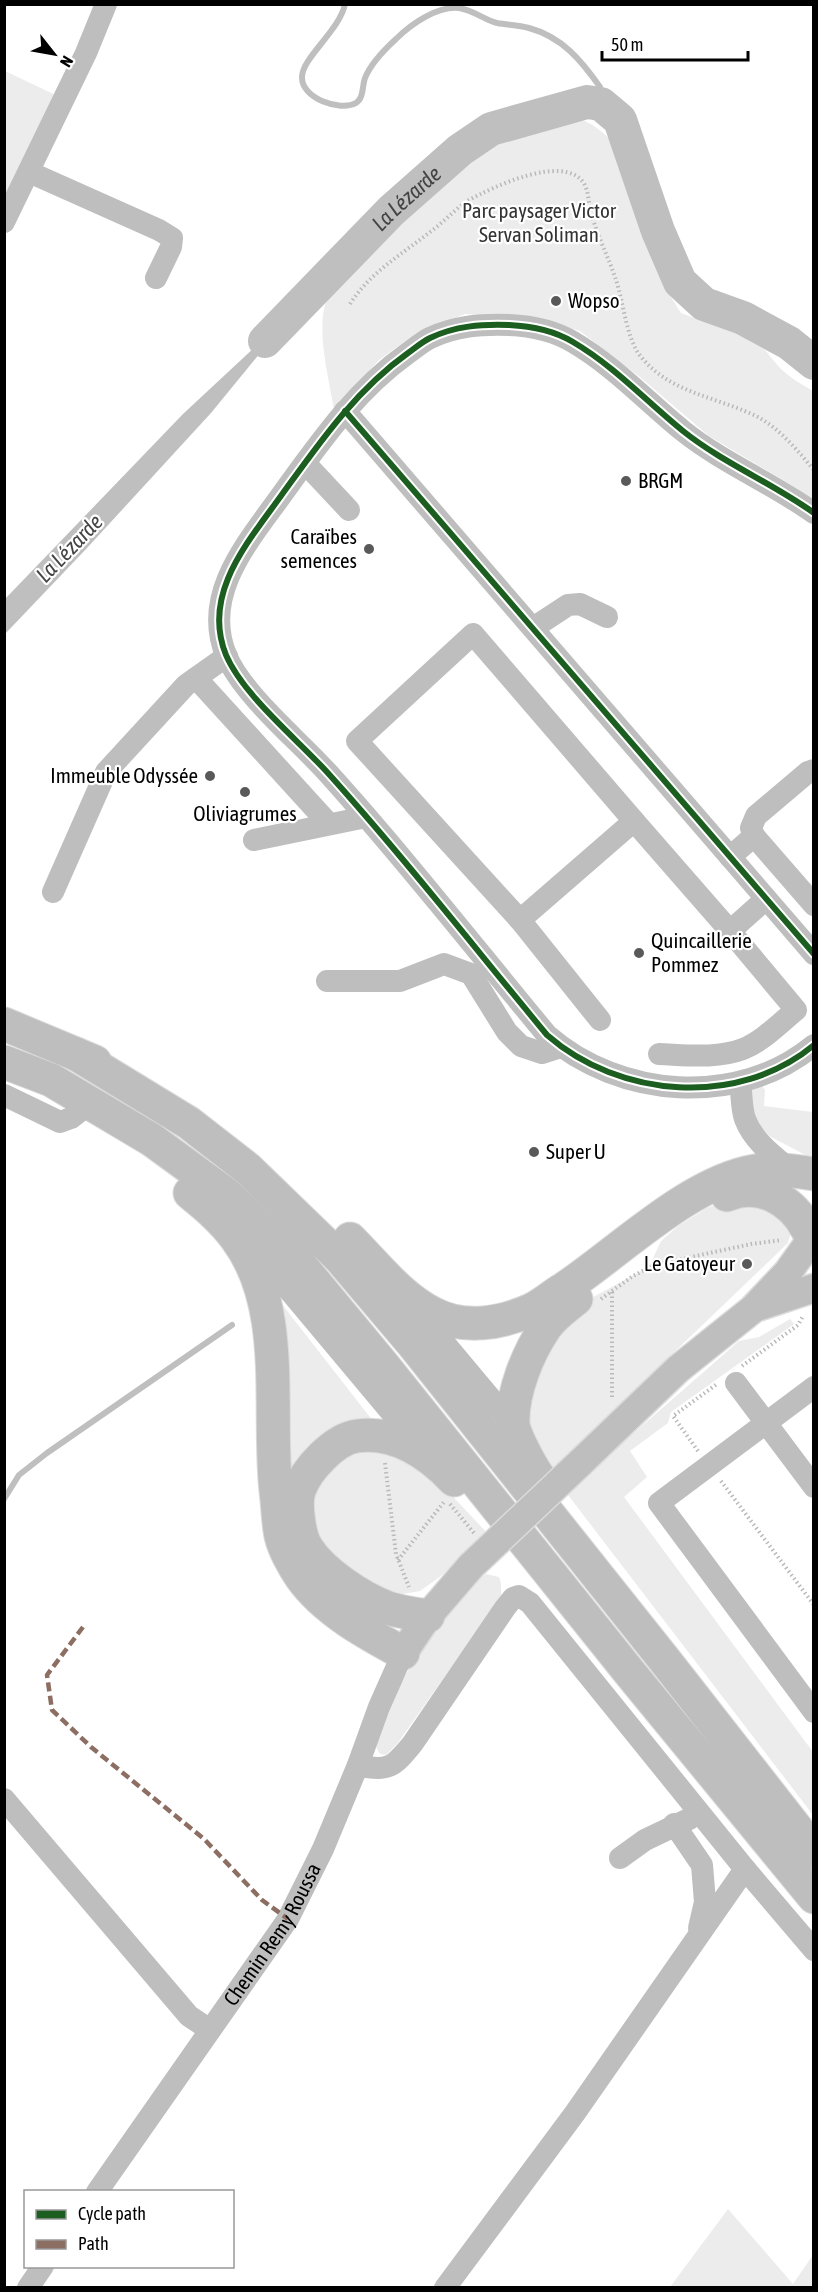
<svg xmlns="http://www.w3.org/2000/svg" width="818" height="2292" font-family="'Asap Condensed',sans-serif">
<rect width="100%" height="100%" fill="#fff"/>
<g fill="#ececec">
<path d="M5,71L64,99L5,222Z"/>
<path d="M565,117C586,119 593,124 608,137L671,297L681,313C703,322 729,326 750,338C763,345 770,357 779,367C789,377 801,384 813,391V502L793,486L709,436L641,378L580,331L535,318L465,314L416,333L379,360L334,409C329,380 317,333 325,305C338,264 459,155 500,136C521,126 543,122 565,117Z"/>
<path d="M762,1086L765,1090L764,1106L813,1112V1159L771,1137L754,1124L751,1090Z"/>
<path d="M754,1197L792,1228L788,1243L594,1429L548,1477L528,1431L530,1373L582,1303L649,1267L661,1241L678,1226L707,1208L728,1200Z"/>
<path d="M274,1294L373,1421C322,1430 316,1432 286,1475Z"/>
<path d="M790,1319L794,1324L671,1412L668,1423L630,1451L647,1477L624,1497L813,1752V1815L568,1495L604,1459L739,1341L759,1337Z"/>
<path d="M365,1445L429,1471L488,1534L441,1576L420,1591L403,1594L365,1585L318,1542L312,1500L323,1473Z"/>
<path d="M486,1574L499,1577L501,1583V1597L397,1744L386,1755L380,1754L375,1745L400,1685L435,1623L456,1596Z"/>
<path d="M728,2209L793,2284L813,2255V2287H670Z"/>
</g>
<path fill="#bfbfbf" d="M297,308L211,413L87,548L5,634V599L183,414Z"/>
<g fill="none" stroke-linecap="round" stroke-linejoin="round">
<g stroke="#bfbfbf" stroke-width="6">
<path d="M345,4C340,30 302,58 302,77C301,98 340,112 356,103C364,98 362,86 365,78C371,63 384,50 396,39C411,24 437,6 459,8C473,10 485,20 497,23C508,25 518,25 529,28C562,37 581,60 600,87L596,99L587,102"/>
<path d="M4,1499L19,1475L47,1453L232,1325"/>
</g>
<path stroke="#bfbfbf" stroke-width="34" id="s1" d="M265,341L391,211L460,150L491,129L587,102L601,104L620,120L658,231L680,282L704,304L743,318L789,343L814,363"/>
<g stroke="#dbdbdb" stroke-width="31">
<g id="major">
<path d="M757,1307L814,1288"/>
<path d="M581,1462L678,1369L753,1309L788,1272L808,1244"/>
<path d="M403,1653L428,1616L471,1566"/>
</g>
</g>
<g stroke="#dbdbdb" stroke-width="35">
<g id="highway">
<path d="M4,1024L95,1062"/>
<path d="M76,1054L189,1123L248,1169L340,1258L413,1344L667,1663L814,1851"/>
<path d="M4,1062L51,1080L152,1140L226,1194L297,1261L383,1365L630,1673L814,1897"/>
<path d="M190,1193C206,1206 223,1220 236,1238C288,1307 267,1410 276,1491C278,1506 278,1522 281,1536C284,1549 294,1567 301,1577C325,1611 368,1634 403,1653"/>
<path d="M727,1195C759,1181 792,1200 807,1229"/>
<path d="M350,1239C376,1265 401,1298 434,1314C465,1330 502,1323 531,1310C542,1305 552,1296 562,1290C618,1253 689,1182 755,1171C773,1168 796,1171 814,1174"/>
<path d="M542,1481C534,1472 513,1434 513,1423C512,1392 528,1353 545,1328C553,1316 565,1308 576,1299"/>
<path d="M428,1616C415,1614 400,1612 388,1608C361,1598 322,1572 307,1548C299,1536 295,1504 299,1491C306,1469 335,1439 357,1436C395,1431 429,1453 454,1480"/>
</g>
</g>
<g stroke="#b9b9b9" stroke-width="4" stroke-dasharray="1.5 3" stroke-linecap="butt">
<path d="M350,304C371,271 404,253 434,229C446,220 456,208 469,200C493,187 562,154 583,182C589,190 588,203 591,212C597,236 609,258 616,280C624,303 626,340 642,358C672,394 718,397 758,417C780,429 798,451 814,470"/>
<path d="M612,1292V1399"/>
<path d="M601,1299L633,1276L654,1265L751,1244L782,1240"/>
<path d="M742,1366L798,1325L803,1316"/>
<path d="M698,1451L673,1416L717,1384"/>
<path d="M385,1463L396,1554L409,1587"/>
<path d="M721,1481L814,1605"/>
<path d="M450,1504L474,1533"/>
<path d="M398,1560L444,1502"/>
</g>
<g stroke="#bebebe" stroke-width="22">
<path d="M29,172L159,230L172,238L171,247L156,278"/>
<path d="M4,222L86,53L106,4"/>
<path d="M345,411L814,954"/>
<path d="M305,463L349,510"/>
<path d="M814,513C772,483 723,463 683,431C646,401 614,366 573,342C553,330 531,326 509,325C481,324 455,326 430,338C422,342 415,348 408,353C356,390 320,442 283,493C249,541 201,593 226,655C243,695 297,739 327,772C403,856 474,947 547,1035C619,1098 738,1108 814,1045"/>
<path d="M533,628L568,605L580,604L607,617"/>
<path d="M196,678L329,824"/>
<path d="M754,836L814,905"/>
<path d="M254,840L366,817"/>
<path d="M730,857L754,836L751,828L756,816L808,772L814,770"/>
<path d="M53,892L106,772L186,685L227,656"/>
<path d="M520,920L357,741L473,634L634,821"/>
<path d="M327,981H400L444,964L471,974L507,1032L521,1046L542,1053L561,1047"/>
<path d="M600,1020L520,920L634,821L730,931L766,899"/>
<path d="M659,1054C686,1055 717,1059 743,1049C763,1041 780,1023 796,1010L730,931"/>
<path d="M740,1082C742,1094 741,1108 745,1119C753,1141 775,1157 792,1171"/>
<path d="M4,1095L60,1122L71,1118L85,1107"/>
<path d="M248,1249L272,1270L421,1448"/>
<path d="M416,1309L513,1425"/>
<path d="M736,1383L814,1487"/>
<path d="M814,1387L659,1503L814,1712"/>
<path d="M358,1765C389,1773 394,1766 413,1743L505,1608L513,1598L519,1596L530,1603L745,1869L814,1950"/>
<path d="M4,1799L189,2016L210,2030"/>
<path d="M674,1824L702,1865L705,1902L699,1928"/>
<path d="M620,1858L645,1840L689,1819"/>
<path id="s2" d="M97,2192L288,1919L323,1849L358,1765L379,1707L403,1653"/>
<path d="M28,2288L43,2266"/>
<path d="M445,2288L575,2113L745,1869"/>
</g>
<use href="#major" stroke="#bebebe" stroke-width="28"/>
<use href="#highway" stroke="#bebebe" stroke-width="33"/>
<g stroke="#dbdbdb" stroke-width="31" stroke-linecap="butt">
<path id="major-bridge" d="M471,1566L581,1462"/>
</g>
<use href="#major-bridge" stroke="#bebebe" stroke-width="28"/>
<path stroke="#8d6e63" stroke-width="4.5" stroke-dasharray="9 4.5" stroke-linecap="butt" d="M83,1627L47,1675L52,1710L91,1747L204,1839L262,1900L288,1919"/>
<g stroke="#fff" stroke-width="10">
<g id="cycleway">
<path d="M345,411L814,954"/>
<path d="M814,513C772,483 723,463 683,431C646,401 614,366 573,342C553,330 531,326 509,325C481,324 455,326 430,338C422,342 415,348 408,353C356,390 320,442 283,493C249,541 201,593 226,655C243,695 297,739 327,772C403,856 474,947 547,1035C619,1098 738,1108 814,1045"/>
</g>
</g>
<use href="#cycleway" stroke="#1b5e20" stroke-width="6"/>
</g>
<g fill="#595959" stroke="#fff" stroke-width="2">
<circle cx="556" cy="301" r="6"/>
<circle cx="626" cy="481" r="6"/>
<circle cx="369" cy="549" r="6"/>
<circle cx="210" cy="776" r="6"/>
<circle cx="245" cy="792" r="6"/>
<circle cx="639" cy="953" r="6"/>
<circle cx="534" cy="1152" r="6"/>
<circle cx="747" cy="1264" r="6"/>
</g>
<g text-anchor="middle" stroke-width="4.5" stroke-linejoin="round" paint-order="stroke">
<g font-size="21" fill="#333" stroke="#fff">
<text x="539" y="218">Parc paysager Victor<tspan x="539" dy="24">Servan Soliman</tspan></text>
</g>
<g font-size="21" fill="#000" stroke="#fff" text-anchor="start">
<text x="568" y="308">Wopso</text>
<text x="638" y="488">BRGM</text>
<text x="357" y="544" text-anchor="end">Caraïbes<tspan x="357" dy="24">semences</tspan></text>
<text x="198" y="783" text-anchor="end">Immeuble Odyssée</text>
<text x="245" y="821" text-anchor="middle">Oliviagrumes</text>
<text x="651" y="948">Quincaillerie<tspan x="651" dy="24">Pommez</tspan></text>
<text x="546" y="1159">Super U</text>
<text x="735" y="1271" text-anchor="end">Le Gatoyeur</text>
</g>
<g font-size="21" fill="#000" stroke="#fff">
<text dy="7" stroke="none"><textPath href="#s2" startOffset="312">Chemin Remy Roussa</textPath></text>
</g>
<g font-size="22" font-style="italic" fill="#444" stroke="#fff">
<text dy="8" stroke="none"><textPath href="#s1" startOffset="201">La Lézarde</textPath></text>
<text transform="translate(69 548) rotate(-46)" y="8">La Lézarde</text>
</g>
</g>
<rect width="818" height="2292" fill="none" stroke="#000000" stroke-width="12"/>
<rect x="24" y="2190" width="210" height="78" fill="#ffffff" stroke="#999999" stroke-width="1.5"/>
<rect x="36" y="2210" width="30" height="9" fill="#1b5e20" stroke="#999999" stroke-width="1.5"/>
<text x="78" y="2220" font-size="18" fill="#000000">Cycle path</text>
<rect x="36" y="2240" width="30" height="9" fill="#8d6e63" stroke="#999999" stroke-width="1.5"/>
<text x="78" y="2250" font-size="18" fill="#000000">Path</text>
<g transform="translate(54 54) rotate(121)" stroke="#ffffff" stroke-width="4.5" paint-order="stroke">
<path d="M0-4.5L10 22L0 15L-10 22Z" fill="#000000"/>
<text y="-9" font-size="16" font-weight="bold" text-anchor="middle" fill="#000000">N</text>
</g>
<path d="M602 51v9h146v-9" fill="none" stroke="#000000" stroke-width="3"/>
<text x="611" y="51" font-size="18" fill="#000000" stroke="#ffffff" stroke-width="4.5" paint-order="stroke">50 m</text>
</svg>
